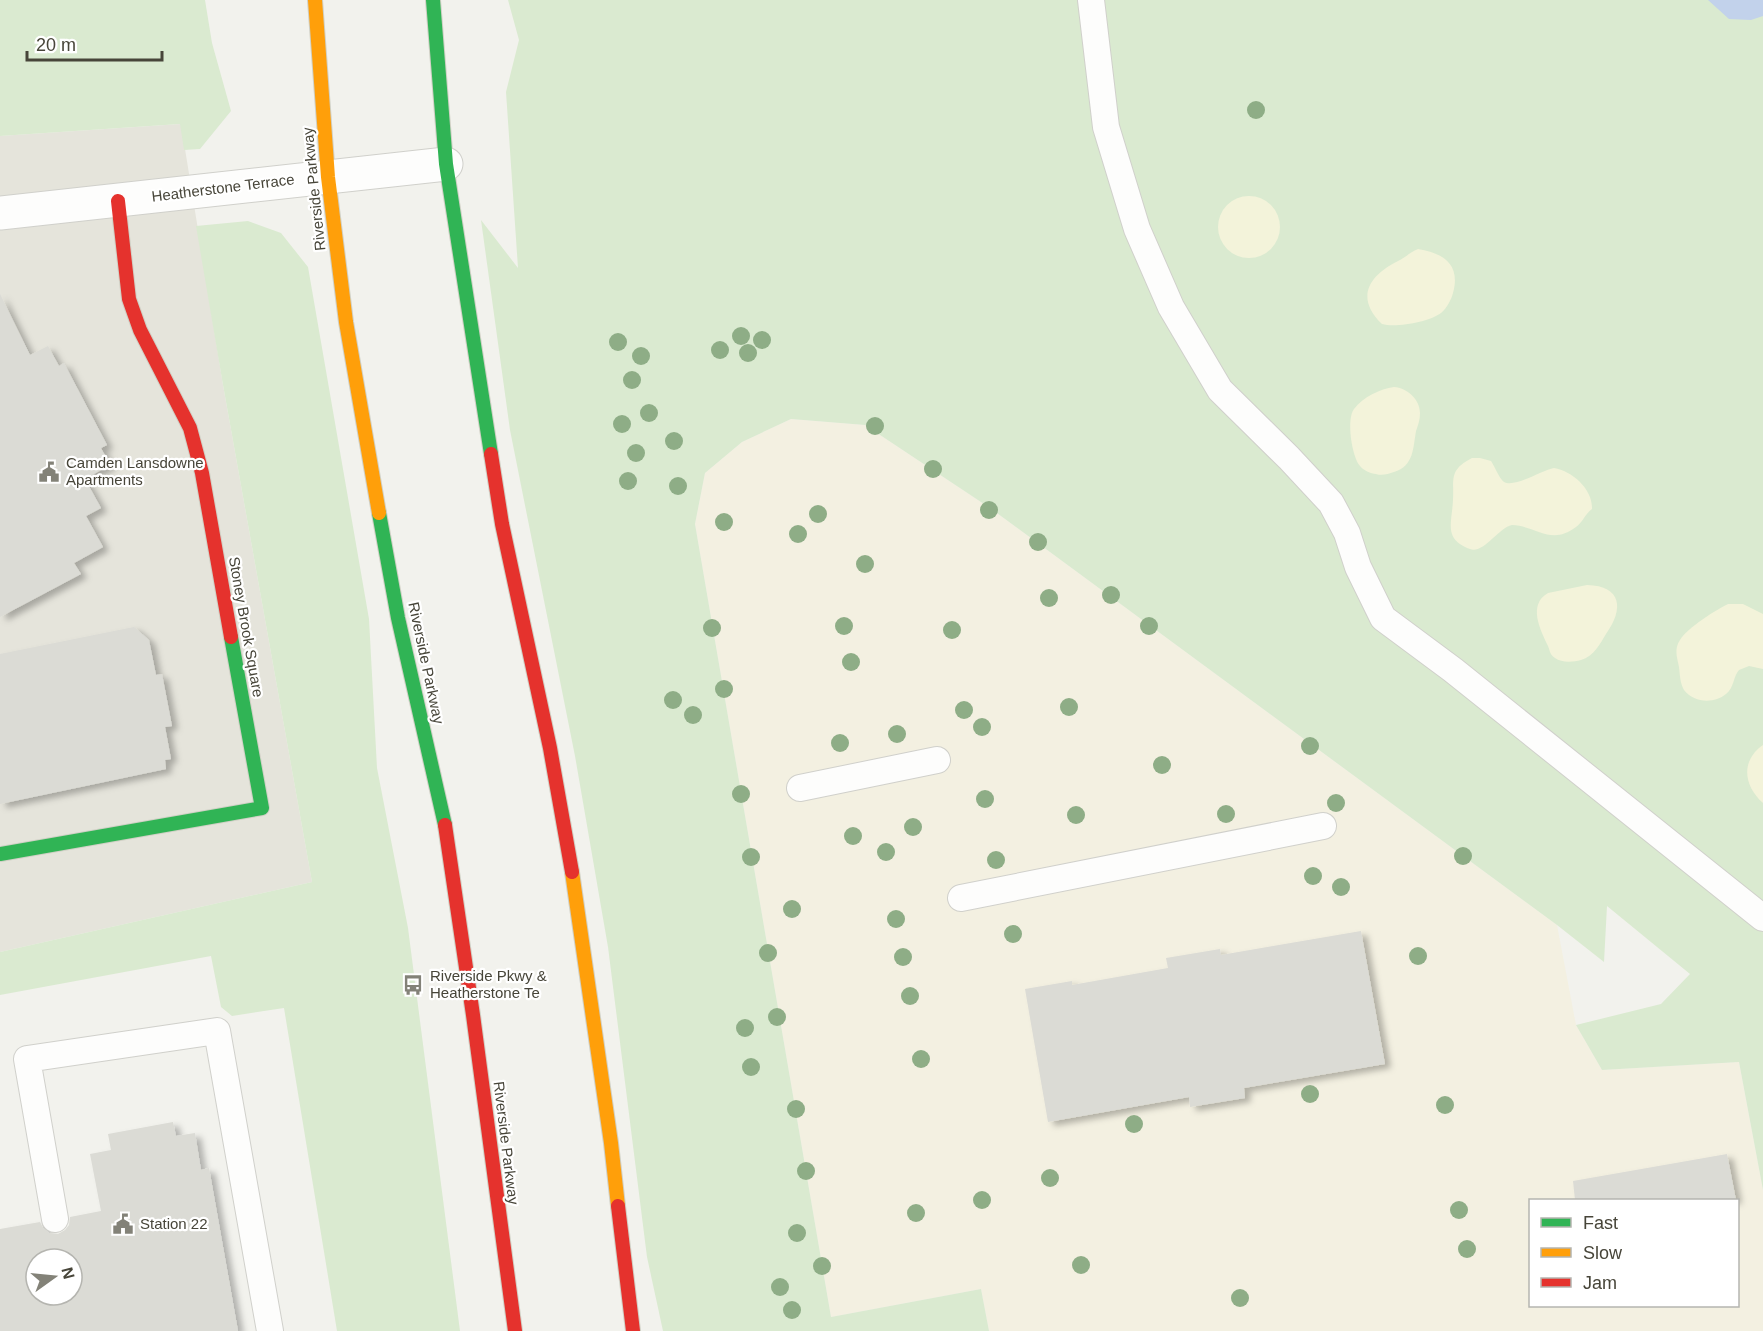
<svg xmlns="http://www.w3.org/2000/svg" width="1763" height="1331" font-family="Helvetica,sans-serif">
<defs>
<filter id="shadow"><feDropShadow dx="6" dy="4" stdDeviation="3" flood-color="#0004"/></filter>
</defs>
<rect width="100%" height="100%" fill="#f2f2ed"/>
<path fill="#e5e4db" d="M181,124L223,385L312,882L0,952V136Z"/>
<path fill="#f3f0e1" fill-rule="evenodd" d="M791,419L865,425L990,508L1557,925L1576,1025L1602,1070L1739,1062L1763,1190V1331H989L981,1289L831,1317L695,524L705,473L742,442ZM1530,1200H1738V1306H1530Z"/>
<g fill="#daead0">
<path d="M0,0H205L212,43L231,111L200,149L184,150L180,124L0,136Z"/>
<path d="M508,0H1763V1190L1739,1062L1602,1070L1576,1025L1661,1004L1690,974L1607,906L1604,962L1557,925L990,508L865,425L791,419L742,442L705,473L695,524L831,1317L981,1289L989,1331H663L647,1257L608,947L575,756L510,430L481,220L518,268L506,92L519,40Z"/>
<path d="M248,221L281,233L308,267L369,619L377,768L408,928L460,1331H337L284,1008L232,1016L221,1007L211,956L0,995V952L312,882L223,385L196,226Z"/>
</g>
<g fill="#f3f3da">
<circle cx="1249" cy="227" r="31"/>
<path d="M1418,249C1443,253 1461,264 1453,293C1451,300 1447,308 1441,313C1429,322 1396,328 1382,324C1354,297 1370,275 1398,261C1405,258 1410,252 1418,249Z"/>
<path d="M1394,387C1407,388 1420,399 1420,413C1420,420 1418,425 1416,431C1413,448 1414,466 1394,472C1388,474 1382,476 1376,474C1371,474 1363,470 1360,466C1352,457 1346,419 1354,409C1363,397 1380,389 1394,387Z"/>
<path d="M1472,458H1480L1491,461C1495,467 1499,478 1504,482C1515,488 1542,470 1554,468C1572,471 1593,489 1592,509C1585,514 1583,522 1576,527C1551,546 1537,526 1512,525C1498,528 1484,554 1470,549C1443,539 1452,523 1453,500C1454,478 1449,470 1472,458Z"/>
<path d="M1587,585C1622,586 1624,609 1606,634C1600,644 1594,656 1581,660C1573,662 1562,663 1555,658C1550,655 1550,651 1548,646C1541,631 1527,605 1548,593Z"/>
<path d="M1728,604H1743L1763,614V669L1749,666L1739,670C1733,677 1734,688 1726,694C1714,704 1694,703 1684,690C1680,683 1680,675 1679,667C1677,657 1674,649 1680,640C1687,628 1716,610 1728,604Z"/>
<path d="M1763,745V803C1744,786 1740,761 1763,745Z"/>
</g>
<path fill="#c2d2eb" d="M1708,0H1763V16L1751,20L1729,19Z"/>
<g fill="#dbdbd5" fill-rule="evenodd" filter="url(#shadow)">
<path d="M0,294L30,355L48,346L59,366L64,363L107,445L101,448L110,465L85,479L101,508L86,516L103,547L74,563L81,574L0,617Z"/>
<path d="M134,627L149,640L156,675L162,674L172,726L165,727L171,759L165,760L166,769L0,804V654Z"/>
<path d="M1361,931L1385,1064L1244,1088L1245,1098L1190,1107L1189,1097L1048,1122L1025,989L1072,981V985L1168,968L1166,958L1220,949L1221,955Z"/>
<path d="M173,1122L176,1136L195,1133L201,1170L209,1168L238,1331H0V1229L40,1222L43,1228L49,1233L58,1234L65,1230L69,1225L70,1217L101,1211L90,1154L111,1150L108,1134ZM36,1259H72V1295H36Z"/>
<path d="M1727,1154L1736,1200H1575L1573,1181Z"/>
</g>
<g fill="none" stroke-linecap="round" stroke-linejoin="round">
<g stroke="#d0d0cb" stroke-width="28">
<g id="lane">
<path d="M1091,0L1106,127L1137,229L1171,307L1220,390L1289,458L1331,503L1347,533L1358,567L1383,618L1453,670L1763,918"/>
<path d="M800,788L937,760"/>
<path d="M961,898L1323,826"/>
<path d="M55,1219L27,1059L217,1031L270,1331"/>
</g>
</g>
<g stroke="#d0d0cb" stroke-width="35">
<path id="street" d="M0,213L446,164"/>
</g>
<g stroke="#d0d0c5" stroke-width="16">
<g id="fast">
<path d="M433,0L446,164L491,454"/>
<path d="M379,513L398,618L445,825"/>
<path d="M0,854L262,808L231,637"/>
</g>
</g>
<g stroke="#d0d0c5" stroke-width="16">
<g id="slow">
<path d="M315,0L328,177L346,322L379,513"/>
<path d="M572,872L611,1143L618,1206"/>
</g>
</g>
<g stroke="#d0d0c5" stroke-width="16">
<g id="jam">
<path d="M118,201L129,299L140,330L190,428L202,473L231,637"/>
<path d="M491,454L502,524L550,748L572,872"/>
<path d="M445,825L473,1015L515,1331"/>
<path d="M618,1206L633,1331"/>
</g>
</g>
<use href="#lane" stroke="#fdfdfc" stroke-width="26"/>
<use href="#street" stroke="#fdfdfc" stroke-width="33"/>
<use href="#fast" stroke="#30b455" stroke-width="14"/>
<use href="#slow" stroke="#ff9f0a" stroke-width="14"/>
<use href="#jam" stroke="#e5322d" stroke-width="14"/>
</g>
<g fill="#8ead86">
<circle cx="1256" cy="110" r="9"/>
<circle cx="741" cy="336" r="9"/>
<circle cx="762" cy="340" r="9"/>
<circle cx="618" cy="342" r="9"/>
<circle cx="720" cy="350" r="9"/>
<circle cx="748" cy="353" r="9"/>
<circle cx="641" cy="356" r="9"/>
<circle cx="632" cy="380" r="9"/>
<circle cx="649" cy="413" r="9"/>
<circle cx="622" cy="424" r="9"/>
<circle cx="875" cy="426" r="9"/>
<circle cx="674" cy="441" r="9"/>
<circle cx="636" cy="453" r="9"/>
<circle cx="933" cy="469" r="9"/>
<circle cx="628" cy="481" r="9"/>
<circle cx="678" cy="486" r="9"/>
<circle cx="989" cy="510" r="9"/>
<circle cx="818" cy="514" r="9"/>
<circle cx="724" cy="522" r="9"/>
<circle cx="798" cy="534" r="9"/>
<circle cx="1038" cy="542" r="9"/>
<circle cx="865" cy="564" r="9"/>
<circle cx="1111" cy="595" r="9"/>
<circle cx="1049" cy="598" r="9"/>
<circle cx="844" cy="626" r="9"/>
<circle cx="1149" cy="626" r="9"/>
<circle cx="712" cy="628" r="9"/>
<circle cx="952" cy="630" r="9"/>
<circle cx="851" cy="662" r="9"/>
<circle cx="724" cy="689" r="9"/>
<circle cx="673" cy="700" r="9"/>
<circle cx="1069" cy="707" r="9"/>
<circle cx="964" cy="710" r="9"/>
<circle cx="693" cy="715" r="9"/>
<circle cx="982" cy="727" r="9"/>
<circle cx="897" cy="734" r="9"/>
<circle cx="840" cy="743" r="9"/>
<circle cx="1310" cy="746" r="9"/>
<circle cx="1162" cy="765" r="9"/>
<circle cx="741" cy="794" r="9"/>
<circle cx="985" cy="799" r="9"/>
<circle cx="1336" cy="803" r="9"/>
<circle cx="1226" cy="814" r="9"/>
<circle cx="1076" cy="815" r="9"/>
<circle cx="913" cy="827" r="9"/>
<circle cx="853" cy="836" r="9"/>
<circle cx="886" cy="852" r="9"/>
<circle cx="1463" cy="856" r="9"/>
<circle cx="751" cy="857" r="9"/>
<circle cx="996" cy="860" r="9"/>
<circle cx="1313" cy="876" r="9"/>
<circle cx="1341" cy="887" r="9"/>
<circle cx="792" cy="909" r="9"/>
<circle cx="896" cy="919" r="9"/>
<circle cx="1013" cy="934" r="9"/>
<circle cx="768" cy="953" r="9"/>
<circle cx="1418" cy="956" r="9"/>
<circle cx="903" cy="957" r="9"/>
<circle cx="910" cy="996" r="9"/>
<circle cx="777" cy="1017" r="9"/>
<circle cx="745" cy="1028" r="9"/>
<circle cx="921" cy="1059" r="9"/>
<circle cx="751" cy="1067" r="9"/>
<circle cx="1310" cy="1094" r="9"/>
<circle cx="1445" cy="1105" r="9"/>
<circle cx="796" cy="1109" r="9"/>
<circle cx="1134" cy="1124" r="9"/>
<circle cx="806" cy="1171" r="9"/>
<circle cx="1050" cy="1178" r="9"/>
<circle cx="982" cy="1200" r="9"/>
<circle cx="1459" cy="1210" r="9"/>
<circle cx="916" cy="1213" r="9"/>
<circle cx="797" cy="1233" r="9"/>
<circle cx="1467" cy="1249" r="9"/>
<circle cx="1081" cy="1265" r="9"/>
<circle cx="822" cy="1266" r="9"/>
<circle cx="780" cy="1287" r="9"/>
<circle cx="1240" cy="1298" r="9"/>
<circle cx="792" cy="1310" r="9"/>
</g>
<defs>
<g id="civic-bare" transform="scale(1.62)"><path d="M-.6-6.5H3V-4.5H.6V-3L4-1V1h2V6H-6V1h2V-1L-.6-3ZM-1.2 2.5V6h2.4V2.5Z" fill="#838278" stroke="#fff" stroke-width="2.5" paint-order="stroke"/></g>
<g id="bus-bare" transform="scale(1.62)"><path d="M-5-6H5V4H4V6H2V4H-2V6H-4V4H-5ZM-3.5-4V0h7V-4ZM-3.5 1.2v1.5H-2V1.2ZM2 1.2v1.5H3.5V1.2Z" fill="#838278" stroke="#fff" stroke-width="2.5" paint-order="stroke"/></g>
</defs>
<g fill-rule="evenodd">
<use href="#civic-bare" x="49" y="472"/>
<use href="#bus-bare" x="413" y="985"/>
<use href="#civic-bare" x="123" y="1224"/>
</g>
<g text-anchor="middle" stroke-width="4.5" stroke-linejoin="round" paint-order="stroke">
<g font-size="15" fill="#474539" stroke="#fff">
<text transform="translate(223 188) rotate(-7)" y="5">Heatherstone Terrace</text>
<text transform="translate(314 189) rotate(-96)" y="5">Riverside Parkway</text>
<text transform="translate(246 627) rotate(80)" y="5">Stoney Brook Square</text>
<text transform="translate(426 663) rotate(78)" y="5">Riverside Parkway</text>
<text transform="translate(506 1143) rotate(83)" y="5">Riverside Parkway</text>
</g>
<g font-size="15" fill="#474539" stroke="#fff" text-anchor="start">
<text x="66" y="468">Camden Lansdowne<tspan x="66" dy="17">Apartments</tspan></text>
<text x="430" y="981">Riverside Pkwy &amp;<tspan x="430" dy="17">Heatherstone Te</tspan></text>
<text x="140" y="1229">Station 22</text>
</g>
</g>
<rect x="1529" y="1199" width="210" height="108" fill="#ffffff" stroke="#b5b5b0" stroke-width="1.5"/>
<rect x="1541" y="1218" width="30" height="9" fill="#30b455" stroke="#b5b5b0" stroke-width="1.5"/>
<text x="1583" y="1229" font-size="18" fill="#474539">Fast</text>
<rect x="1541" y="1248" width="30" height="9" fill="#ff9f0a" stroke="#b5b5b0" stroke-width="1.5"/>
<text x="1583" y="1259" font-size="18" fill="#474539">Slow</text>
<rect x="1541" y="1278" width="30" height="9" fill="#e5322d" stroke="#b5b5b0" stroke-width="1.5"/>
<text x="1583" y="1289" font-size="18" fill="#474539">Jam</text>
<g transform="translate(54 1277) rotate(75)"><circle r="28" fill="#ffffff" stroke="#b5b5b0" stroke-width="1.5"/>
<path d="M0-4.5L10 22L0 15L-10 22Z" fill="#838278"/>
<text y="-9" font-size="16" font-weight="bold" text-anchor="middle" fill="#474539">N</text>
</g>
<path d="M27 51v9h135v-9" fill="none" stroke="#474539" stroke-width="3"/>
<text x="36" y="51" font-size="18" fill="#474539" stroke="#ffffff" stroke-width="4.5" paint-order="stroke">20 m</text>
</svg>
